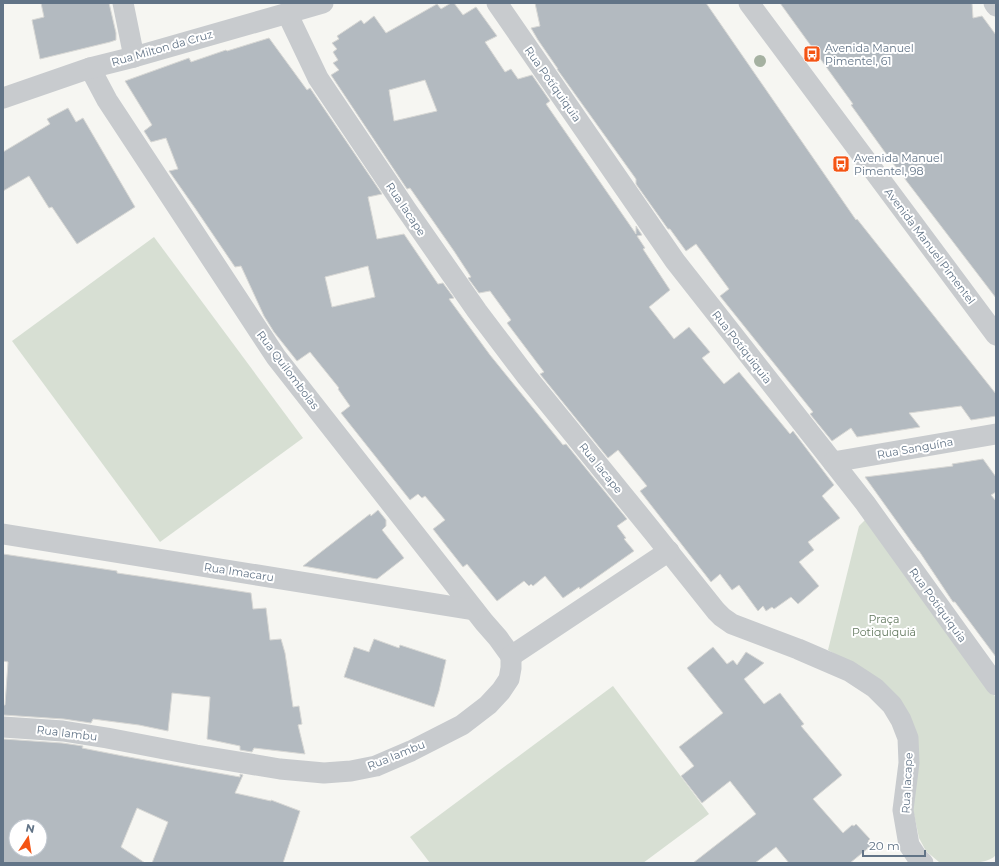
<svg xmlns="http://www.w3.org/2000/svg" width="999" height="866" font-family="Montserrat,sans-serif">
<rect width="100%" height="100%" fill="#f6f6f2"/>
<g fill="#d7dfd3">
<path d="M154,237L303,438L160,542L12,341Z"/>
<path d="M867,517L996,698V855C986,866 959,863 945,863L939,862L926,851L919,838L912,805L916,749L862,670L828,650L859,526L865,520Z"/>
<path d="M613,686L709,814L643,863H430L410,837Z"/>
</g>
<g fill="#b3bac0" stroke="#d8d8d5" fill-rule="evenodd">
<path d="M41,3H109L116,33V40L110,42L40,59L32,20L44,17Z"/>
<path d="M451,3H454L463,15L476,7L497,36L485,42L505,72L511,69L518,79L532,75L550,101L546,104L636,234V226L642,235L637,236L645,248L643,249L670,290L649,307L674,339L689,327L710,352L702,358L724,384L739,372L790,434L793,431L834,485L822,496L840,518L808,542L814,550L799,562L819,586L798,604L791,597L774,609L772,607L766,611L763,606L758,611L739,585L732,590L720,574L711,582L640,491L647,486L618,450L608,458L540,374L544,372L507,323L511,320L490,291L479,293L468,278L471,277L454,251L410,188L407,189L331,75L339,70L333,63L338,60L333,52L337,49L332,43L339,39L337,36L361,20L364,24L374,16L386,33L437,4L441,9ZM425,80L437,111L394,121L389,90Z"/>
<path d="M535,3H706L856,220L857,219L996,394V416L971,420L961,406L909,413L920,427L857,437L851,428L832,441L810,414L813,412L720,296L729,289L696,244L686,251L670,229H668L636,184V179L557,69H558L538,40L531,28L540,26Z"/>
<path d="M780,3H972L973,18L982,16L996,35V298L892,162L851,105L853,104Z"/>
<path d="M269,38L307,90L310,88L382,194L368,197L377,239L404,234L438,284L443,283L454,298L449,299L490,355L563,445L566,444L627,519L617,526L626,538L624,539L634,551L580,589L579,587L563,598L545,576L533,586L531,584L529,586L524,581L497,601L467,564L463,567L433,529L445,520L425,496L422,498L418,494L410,500L341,413L350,406L338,389L339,388L310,352L297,361L274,332L264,316L241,266L235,267L195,208L169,171L178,169L166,138L151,142L144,131L152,125L125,81L189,58L191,62L226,50L227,51ZM368,266L375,297L332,307L325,277Z"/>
<path d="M68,108L76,122L83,118L135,207L77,244L52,207L49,208L29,176L3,191V152L50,124L47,119Z"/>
<path d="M983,459L996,477V492L991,495L996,501V657L955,602H953L919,551H918L865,477L953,466L952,464Z"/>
<path d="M378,510L386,520V526L382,530L404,558L377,579L303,566L370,514L371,516Z"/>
<path d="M3,554L117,571V573L145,577L251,593L253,609L266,608L270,640L281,639L285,653L293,707L299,706L302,724L298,725L305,754L254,748L252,752L240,750V746L207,739L210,697L172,693L168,731L139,725L108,721L93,719L91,723L64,719L3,715V705H5L8,662L3,661Z"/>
<path d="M374,639L399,648L400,645L446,660L439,691L434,707L344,677L354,647L369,652Z"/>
<path d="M713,647L727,664L733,660L737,665L746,652L764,663L744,679L764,704L780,693L804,724L801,726L842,775L813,799L843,833L852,825L854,826L856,824L870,839L868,841L872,845L850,863H789L776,847L755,863H693L756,814L730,781L702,803L681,776L694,766L679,747L723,713L687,668Z"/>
<path d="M3,739L62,743L83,746L82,748L123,756L240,777V774L243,775L235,793L271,801V800L300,811L283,863H152L168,822L137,808L121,847L145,863H3ZM16,826H40V850H16Z"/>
</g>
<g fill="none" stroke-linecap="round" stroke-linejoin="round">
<g stroke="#c8cbce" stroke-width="21">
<path d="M123,3L134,57"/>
<path d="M497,3L675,261L865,503L996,685"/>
<path d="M749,3L996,335"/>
<path d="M994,3L996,6"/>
<path d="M287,13L318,78L406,209L477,311L527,377L653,532L716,611L722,617L732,624L798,649L849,671L875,688L892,705L901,720L908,738L909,763L903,810L909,845L917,857L923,863"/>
<path d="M90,68L107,100L276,357L484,622L498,638L511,656"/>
<path d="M3,98L90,68L134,57L323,3"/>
<path d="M833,462L996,434"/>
<path d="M3,534L474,610"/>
<path d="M511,656L669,551"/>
<path d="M3,727L63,731L107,738L196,755L280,769L324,773L351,771L376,766L411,751L462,725L488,705L501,691L509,679L511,668V656"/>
</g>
</g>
<circle fill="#a5b1a1" cx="760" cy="61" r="6"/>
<defs>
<g id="bus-square" transform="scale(0.9)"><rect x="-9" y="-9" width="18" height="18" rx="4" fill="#f45414" stroke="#fff"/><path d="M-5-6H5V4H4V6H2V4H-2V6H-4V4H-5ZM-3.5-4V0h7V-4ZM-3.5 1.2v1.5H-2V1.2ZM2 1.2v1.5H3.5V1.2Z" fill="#fff"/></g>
</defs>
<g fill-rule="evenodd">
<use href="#bus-square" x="812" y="54"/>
<use href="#bus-square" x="841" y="164"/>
</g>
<g text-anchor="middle" stroke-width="4" stroke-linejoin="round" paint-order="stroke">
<g font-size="11" fill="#627487" stroke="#fff">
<text transform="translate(162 48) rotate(-16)" y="4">Rua Milton da Cruz</text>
<text transform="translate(553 84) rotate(55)" y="4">Rua Potíquiquia</text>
<text transform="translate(406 209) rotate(56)" y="4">Rua Iacape</text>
<text transform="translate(930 246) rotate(53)" y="4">Avenida Manuel Pimentel</text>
<text transform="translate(742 347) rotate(52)" y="4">Rua Potíquiquia</text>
<text transform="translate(288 370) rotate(53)" y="4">Rua Quilombolas</text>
<text transform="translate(915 448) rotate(-10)" y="4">Rua Sanguína</text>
<text transform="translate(601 468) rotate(51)" y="4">Rua Iacape</text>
<text transform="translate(239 572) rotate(9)" y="4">Rua Imacaru</text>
<text transform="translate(938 605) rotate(54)" y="4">Rua Potíquiquia</text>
<text transform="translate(67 733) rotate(7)" y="4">Rua Iambu</text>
<text transform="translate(396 755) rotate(-22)" y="4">Rua Iambu</text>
<text transform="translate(907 783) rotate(-87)" y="4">Rua Iacape</text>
</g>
<g font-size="11" fill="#627487" stroke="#fff" text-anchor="start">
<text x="825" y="52">Avenida Manuel<tspan x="825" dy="13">Pimentel, 61</tspan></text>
<text x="854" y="162">Avenida Manuel<tspan x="854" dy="13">Pimentel, 98</tspan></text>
</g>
<g font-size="11" fill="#62785e" stroke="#fff">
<text x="884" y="623">Praça<tspan x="884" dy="13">Potiquiquiá</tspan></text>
</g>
</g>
<rect width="999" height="866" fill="none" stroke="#627487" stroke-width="8"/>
<g transform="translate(28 838) rotate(12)"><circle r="19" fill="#ffffff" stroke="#c0c7cf"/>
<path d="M0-3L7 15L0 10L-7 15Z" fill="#f45414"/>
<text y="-6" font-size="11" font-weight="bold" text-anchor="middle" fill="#627487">N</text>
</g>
<path d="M863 850v6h62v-6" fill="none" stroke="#627487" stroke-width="2"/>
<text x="869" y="850" font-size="12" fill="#627487" stroke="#ffffff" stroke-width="3" paint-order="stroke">20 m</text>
</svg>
